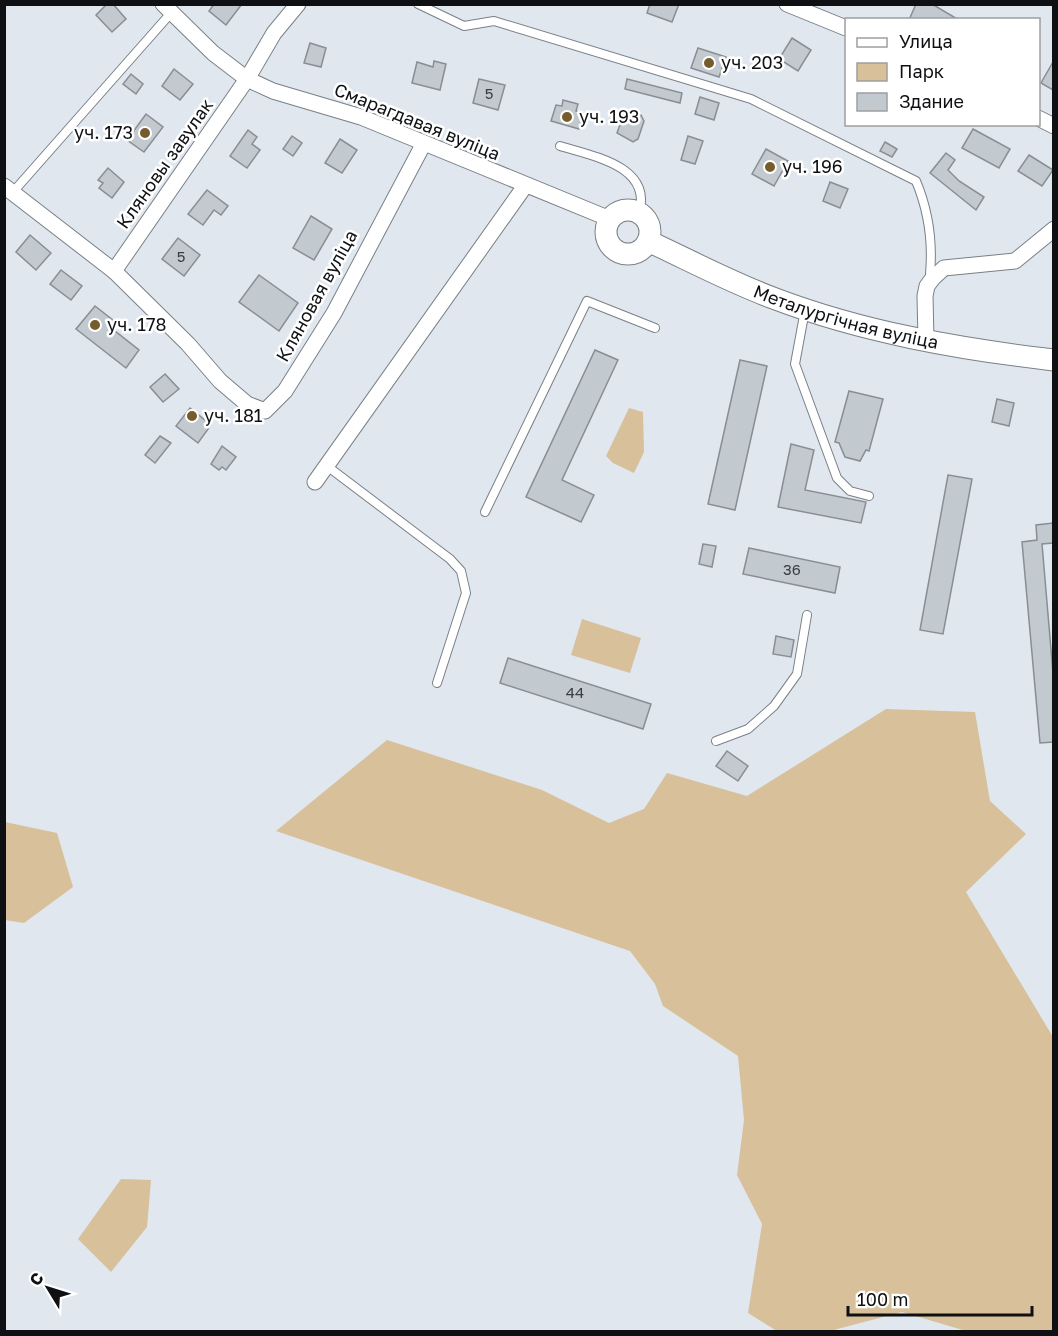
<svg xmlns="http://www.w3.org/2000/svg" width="1058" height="1336" font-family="'Golos Text',sans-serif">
<rect width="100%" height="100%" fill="#e0e7ee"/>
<g fill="#d8c09b">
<path d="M629,408L643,412L644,452L634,473L613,463L606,456Z"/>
<path d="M582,619L641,638L630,673L571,655Z"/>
<path d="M886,709L975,712L990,801L1026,834L966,892L1053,1037V1331H966L902,1312L830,1331H777L748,1313L762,1224L737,1175L744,1120L738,1056L663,1006L655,984L630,951L276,831L387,740L542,790L609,823L644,809L667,773L747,796Z"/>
<path d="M5,822L57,833L73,887L24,923L5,920Z"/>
<path d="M121,1179L151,1180L147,1227L111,1272L78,1239Z"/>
</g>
<g fill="#c2c9cf" stroke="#888e94" stroke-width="1.5">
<path d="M107,4H113L126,19L112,32L96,15Z"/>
<path d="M214,4H242L226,25L209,11Z"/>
<path d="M650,4H679L672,22L647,13Z"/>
<path d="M916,4H932L959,20H909Z"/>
<path d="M792,38L811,50L798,71L779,59Z"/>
<path d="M310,43L326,48L321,67L304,63Z"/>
<path d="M698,48L726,57L719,77L691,68Z"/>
<path d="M434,61L446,64L440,90L412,83L417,62L433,67Z"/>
<path d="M1053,62V90L1041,83Z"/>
<path d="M174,69L193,84L180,100L162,86Z"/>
<path d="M131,74L143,84L136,94L123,84Z"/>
<path d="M479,79L505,85L498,110L473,103Z"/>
<path d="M627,79L682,93L680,103L625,89Z"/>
<path d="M700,97L719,103L714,120L695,114Z"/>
<path d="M563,100L578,104L576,111L583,113L579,129L551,121L556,105L562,106Z"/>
<path d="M635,113L641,115L644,121L638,139L633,142L617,133L624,114L630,116Z"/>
<path d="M146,114L163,127L144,152L127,140Z"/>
<path d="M973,129L1010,149L999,168L962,148Z"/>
<path d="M248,130L257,137L252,144L260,150L247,168L230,156Z"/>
<path d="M292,136L302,143L293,156L283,149Z"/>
<path d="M688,136L703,141L695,164L681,160Z"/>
<path d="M340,139L357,150L342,173L325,163Z"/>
<path d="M885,142L897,149L892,157L880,151Z"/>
<path d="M766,149L788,161L774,186L752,174Z"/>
<path d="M946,153L955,160L948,170L959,181L984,197L976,210L930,173Z"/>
<path d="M1029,155L1053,170L1042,186L1018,171Z"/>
<path d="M108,168L124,182L112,198L99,188L103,183L98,180Z"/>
<path d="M830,182L848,189L840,208L823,201Z"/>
<path d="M207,190L228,206L221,215L214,210L203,225L188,214Z"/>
<path d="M311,216L332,229L314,260L293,248Z"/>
<path d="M30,235L51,253L36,270L16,252Z"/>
<path d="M178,238L200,255L184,276L162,259Z"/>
<path d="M61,270L82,286L71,300L50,284Z"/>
<path d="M259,275L298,303L279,331L239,302Z"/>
<path d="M95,306L114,321L110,327L139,350L126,368L76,329Z"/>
<path d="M595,350L618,360L562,480L594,495L581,522L526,497Z"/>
<path d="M740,360L767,366L735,510L708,504Z"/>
<path d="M165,374L179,389L163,402L150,387Z"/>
<path d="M849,391L883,399L869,451L866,450L860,461L845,457L839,443L835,442Z"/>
<path d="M997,399L1014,403L1009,426L992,422Z"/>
<path d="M190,408L211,425L198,443L176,426Z"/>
<path d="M160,436L171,443L155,463L145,455Z"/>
<path d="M791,444L814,450L805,490L866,502L861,523L778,507Z"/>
<path d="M222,446L236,457L226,470L222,467L219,470L211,464Z"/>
<path d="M948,475L972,479L943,634L920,630Z"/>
<path d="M1053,523V543L1042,544L1053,673V742L1040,743L1022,542L1037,540L1036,525Z"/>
<path d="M703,544L716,546L712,567L699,564Z"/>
<path d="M749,548L840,567L835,593L743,574Z"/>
<path d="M776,636L794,640L791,657L773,654Z"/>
<path d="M508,658L651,704L643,729L500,683Z"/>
<path d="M727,751L748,766L738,781L716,766Z"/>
</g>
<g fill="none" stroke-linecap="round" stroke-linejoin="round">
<g stroke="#7a8086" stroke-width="10">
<g id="lane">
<path d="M418,4L464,26L494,21L751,99L916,181C929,212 933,241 930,274L933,277"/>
<path d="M560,146C592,156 653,166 639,213"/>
<path d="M13,192L171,13"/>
<path d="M805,310L795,364L837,478L850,491L869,496"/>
<path d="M327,466L450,559L461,571L466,593L437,683"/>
<path d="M485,512L587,301L655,328"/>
<path d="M716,741L748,729L774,706L797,674L807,615"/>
</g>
</g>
<g stroke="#7a8086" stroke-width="17">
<g id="street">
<path d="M163,4L213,53L247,79L273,91L361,117L610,219"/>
<path d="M787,4L846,28"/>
<path d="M1038,118L1054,126"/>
<path d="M4,186L114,271L188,344L220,381L247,404L265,411L285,391L334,313L424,143"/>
<path d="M114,271L247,79L274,33L298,4"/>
<path d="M926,341L925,296L927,286L933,278L944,268L1015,261L1054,229"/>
<path d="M315,482L525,186"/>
</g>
</g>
<g stroke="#7a8086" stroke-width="23">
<g id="secondary">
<circle cx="628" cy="232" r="22"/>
<path id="s1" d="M648,241C689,260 730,282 773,298C862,332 959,349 1054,360"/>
</g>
</g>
<use href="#lane" stroke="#fff" stroke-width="8"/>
<use href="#street" stroke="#fff" stroke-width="15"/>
<use href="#secondary" stroke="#fff" stroke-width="21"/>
</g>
<g fill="#765b2d" stroke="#fff" stroke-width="2">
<circle cx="709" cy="63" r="6"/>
<circle cx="567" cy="117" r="6"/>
<circle cx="145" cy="133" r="6"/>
<circle cx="770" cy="167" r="6"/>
<circle cx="95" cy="325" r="6"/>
<circle cx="192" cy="416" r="6"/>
</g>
<g text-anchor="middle" stroke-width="5" stroke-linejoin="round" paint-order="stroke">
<g font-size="15" fill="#3b3e42">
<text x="489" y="99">5</text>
<text x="181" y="262">5</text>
<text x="792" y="575">36</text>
<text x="575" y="698">44</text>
</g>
<g font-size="18" fill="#0e1013" stroke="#fff" text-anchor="start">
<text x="721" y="69">уч. 203</text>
<text x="579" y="123">уч. 193</text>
<text x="133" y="139" text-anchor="end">уч. 173</text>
<text x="782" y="173">уч. 196</text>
<text x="107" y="331">уч. 178</text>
<text x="204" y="422">уч. 181</text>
</g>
<g font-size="18" fill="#0e1013" stroke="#fff">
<text transform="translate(417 122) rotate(22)" y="6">Смарагдавая вуліца</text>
<text transform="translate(165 164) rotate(-55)" y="6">Кляновы завулак</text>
<text transform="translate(317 296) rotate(-61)" y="6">Кляновая вуліца</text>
<text dy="6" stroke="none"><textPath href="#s1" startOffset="213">Металургічная вуліца</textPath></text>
</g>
</g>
<rect width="1058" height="1336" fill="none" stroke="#0e1013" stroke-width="12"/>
<rect x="845" y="18" width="195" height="108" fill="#ffffff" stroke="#9f9fa1" stroke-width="1.5"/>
<rect x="857" y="38" width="30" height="9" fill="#ffffff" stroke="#9f9fa1" stroke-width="1.5"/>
<text x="899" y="48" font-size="18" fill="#0e1013">Улица</text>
<rect x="857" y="63" width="30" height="18" fill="#d8c09b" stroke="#9f9fa1" stroke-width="1.5"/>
<text x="899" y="78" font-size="18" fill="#0e1013">Парк</text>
<rect x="857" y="93" width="30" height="18" fill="#c2c9cf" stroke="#9f9fa1" stroke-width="1.5"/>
<text x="899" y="108" font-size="18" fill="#0e1013">Здание</text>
<g transform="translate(48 1288) rotate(308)" stroke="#ffffff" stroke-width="4.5" paint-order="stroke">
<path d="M0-4.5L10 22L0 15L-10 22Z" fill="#0e1013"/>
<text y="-9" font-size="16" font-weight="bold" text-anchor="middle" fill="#0e1013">С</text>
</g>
<path d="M848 1306v9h184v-9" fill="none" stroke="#0e1013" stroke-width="3"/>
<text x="857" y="1306" font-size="18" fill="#0e1013" stroke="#ffffff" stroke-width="4.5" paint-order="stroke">100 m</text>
</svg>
